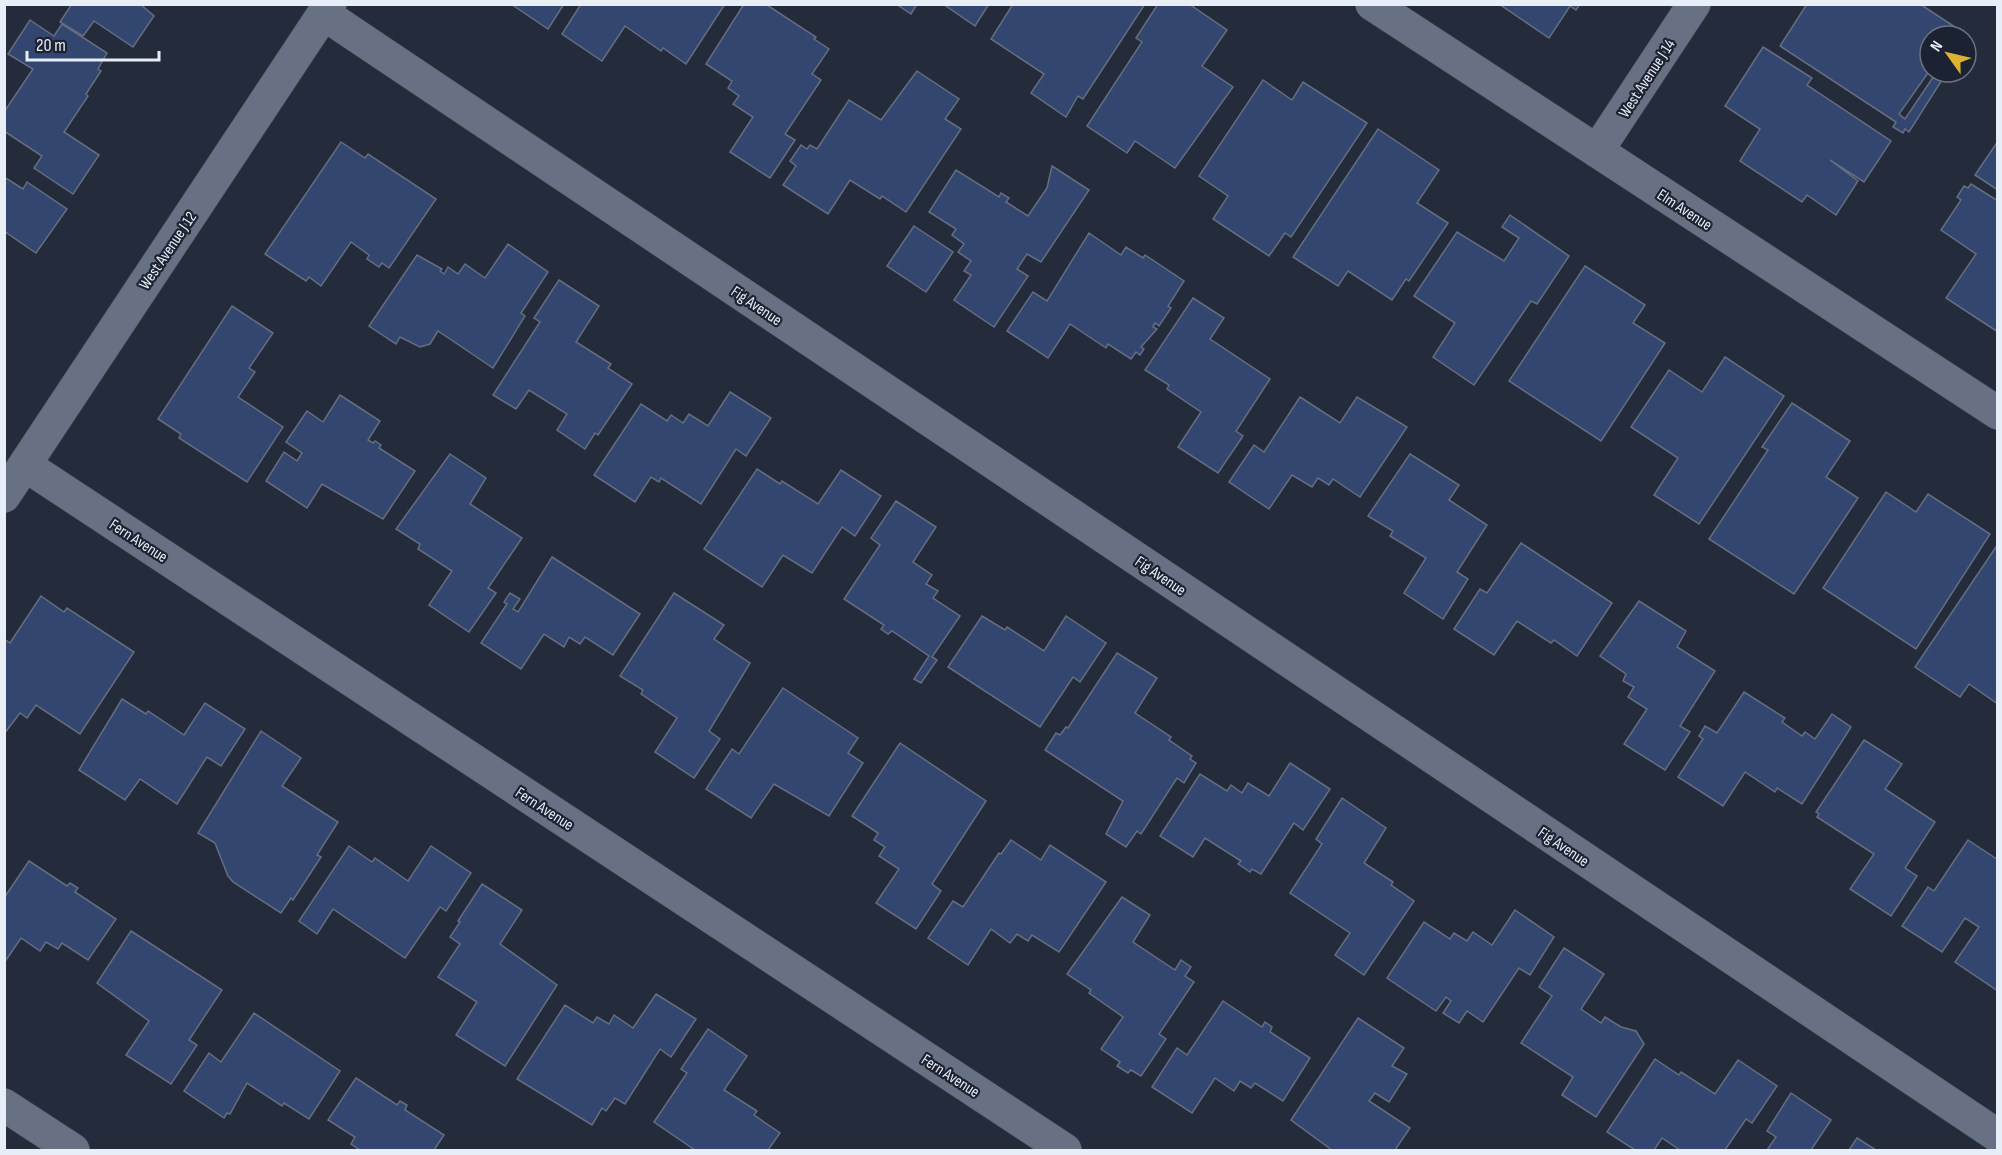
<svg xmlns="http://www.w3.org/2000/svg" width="2002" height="1155" font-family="'Sofia Sans Condensed',sans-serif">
<rect width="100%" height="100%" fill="#242c3c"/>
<g fill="#32466f" stroke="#656e80" stroke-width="1.5">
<path d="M72,4H140L154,16L133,47L94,21L83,36L60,22Z"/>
<path d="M511,4H564L548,29Z"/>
<path d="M581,4H725L686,64L663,48L661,51L625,26L602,61L562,34Z"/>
<path d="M744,4L767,5L816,37L814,39L829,49L812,74L821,80L785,134L795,140L770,178L730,152L753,117L733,104L739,96L728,88L732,81L706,64Z"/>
<path d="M896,4H917L911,14Z"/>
<path d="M943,4H989L975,26Z"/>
<path d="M1013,4H1145L1083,99L1078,96L1066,117L1031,93L1044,74L991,39Z"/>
<path d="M1158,4H1189L1227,30L1202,66L1233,87L1175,168L1135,141L1127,153L1087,126L1142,42L1136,38Z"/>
<path d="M1499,4H1580L1576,10L1570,6L1549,38Z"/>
<path d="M1807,4H1920L1955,27L1949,36H1930V70L1899,114L1905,119L1936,73L1934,72H1947L1909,132L1905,129L1903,133L1893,127L1896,122L1780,46Z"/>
<path d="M30,20L54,36L62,24L107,53L98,69L101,71L86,94L88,96L64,132L99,155L73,194L34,168L42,156L4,131V112L33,69L8,54Z"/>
<path d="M1763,47L1812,78L1807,85L1891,141L1864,182L1830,160L1858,181L1836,215L1807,195L1802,202L1740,161L1760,129L1725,106Z"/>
<path d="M917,71L959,99L945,119L961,129L906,212L882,196L880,199L850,180L828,214L783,185L796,166L790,161L801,145L807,149L810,145L817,149L849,100L881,120Z"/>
<path d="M1263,80L1292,100L1303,82L1367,123L1291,237L1285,233L1269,256L1213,219L1228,196L1199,176Z"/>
<path d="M1378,129L1439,170L1417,203L1448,223L1409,281L1406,279L1392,300L1348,271L1338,286L1293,257Z"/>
<path d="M1998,141V190L1975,175Z"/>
<path d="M341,142L365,158L368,154L436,199L389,268L382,263L379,267L367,259L369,255L351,242L321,286L309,277L306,281L265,254Z"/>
<path d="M1052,166L1089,190L1041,262L1027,254L1017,269L1028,276L994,327L954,300L971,275L964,271L971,261L958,252L964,244L952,235L956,229L929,212L956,170L999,197L1001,193L1009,198L1006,202L1028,216L1047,188Z"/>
<path d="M4,177L23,189L27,182L67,209L36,253L4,231Z"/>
<path d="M1971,184L1998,201V332L1946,298L1976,254L1941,230L1961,200L1957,197L1964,186L1968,188Z"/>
<path d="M1510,215L1569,256L1537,304L1531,301L1474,385L1433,357L1455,323L1414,296L1457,232L1504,261L1519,238L1502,227Z"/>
<path d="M914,226L953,252L926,292L887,266Z"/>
<path d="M1089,233L1121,255L1126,247L1143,258L1145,255L1184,281L1168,306L1171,308L1159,326L1155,323L1153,327L1157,329L1141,347L1144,349L1140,355L1136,352L1131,359L1108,344L1106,348L1070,324L1048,358L1007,331L1033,292L1047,301Z"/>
<path d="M508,244L548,272L521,313L525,316L493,368L438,331L430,344L420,347L400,337L396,344L369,326L417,255L442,269L440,271L444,274L448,267L458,274L465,264L485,278Z"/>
<path d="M1585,266L1645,305L1633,323L1665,343L1601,441L1509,381Z"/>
<path d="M559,280L599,306L576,342L611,364L608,368L632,384L598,435L595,433L585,449L557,430L567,414L529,390L516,409L493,395L540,322L534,318Z"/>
<path d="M1193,298L1224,318L1210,339L1270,379L1236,431L1243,436L1218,473L1178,447L1201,412L1167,389L1169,385L1145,370Z"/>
<path d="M232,306L273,333L249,368L255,372L238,397L283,427L247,482L179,438L181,434L158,419Z"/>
<path d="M1725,357L1784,396L1699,524L1654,495L1678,458L1631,427L1669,370L1702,392Z"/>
<path d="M730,392L771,418L746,456L736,449L701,504L661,478L659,482L651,477L635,502L594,475L641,404L667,421L671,415L683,423L689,414L708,426Z"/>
<path d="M340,395L380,421L368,440L373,443L375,441L381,445L379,448L415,471L383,519L322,484L307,508L266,481L284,452L297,461L302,453L286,442L307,411L323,422Z"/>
<path d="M1300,397L1340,423L1357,397L1407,427L1360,497L1333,479L1329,485L1318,478L1312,487L1292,475L1269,509L1229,482L1254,445L1264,452Z"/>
<path d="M1792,403L1850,441L1826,477L1858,498L1794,594L1709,539L1768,450L1762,447Z"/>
<path d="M450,454L486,478L470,504L522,538L488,588L496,593L469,632L429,605L452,571L418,549L420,544L396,529Z"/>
<path d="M1410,454L1459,485L1449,500L1487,525L1457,572L1468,579L1443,619L1404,593L1426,558L1390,536L1393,531L1368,516Z"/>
<path d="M757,469L780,484L782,481L818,504L841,470L881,496L855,536L842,527L812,573L783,555L762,587L704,549Z"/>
<path d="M1886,492L1916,512L1928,494L1990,534L1916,649L1823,588Z"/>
<path d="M896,501L936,527L913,562L932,575L926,584L938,591L933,598L960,616L932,657L937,660L921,683L914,679L929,656L892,631L888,634L881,629L884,625L844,599L880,545L871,538Z"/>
<path d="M1521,543L1612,603L1577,656L1554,640L1551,643L1517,621L1494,655L1454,629L1480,589L1487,593Z"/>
<path d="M1998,544V704L1969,684L1960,697L1915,667Z"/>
<path d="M552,557L640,614L613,655L585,637L580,644L569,637L564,647L544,634L521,669L481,643L507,604L504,602L510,593L520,599L513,609L518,612Z"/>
<path d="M674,593L724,625L714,639L750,663L709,731L720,739L694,778L655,752L677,718L641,694L643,690L620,676Z"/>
<path d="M41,596L64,612L67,608L134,652L80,734L36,705L27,718L20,713L4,734V639L10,643Z"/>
<path d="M1639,601L1686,631L1677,647L1715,671L1680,726L1690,732L1665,770L1624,744L1647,709L1628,697L1634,687L1623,681L1626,674L1600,656Z"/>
<path d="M982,616L1005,630L1007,627L1044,651L1066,616L1106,643L1080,682L1073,677L1040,727L948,667Z"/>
<path d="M1117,653L1157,678L1135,713L1171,737L1169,740L1192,756L1190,759L1196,763L1184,783L1177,778L1141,834L1137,831L1126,847L1106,834L1123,801L1045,750L1056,733L1060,735L1066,727L1068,728Z"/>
<path d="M783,688L858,738L848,753L863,763L829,816L774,784L751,818L706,789L732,749L739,754Z"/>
<path d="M1744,692L1785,718L1782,722L1802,736L1805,732L1815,739L1832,714L1851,727L1802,804L1777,788L1775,792L1745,772L1723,806L1678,777L1703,739L1699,736L1705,726L1717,733Z"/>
<path d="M122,699L146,714L148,711L184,735L205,703L245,729L221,766L207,757L177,804L140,779L125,800L79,770Z"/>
<path d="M261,731L301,758L282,786L338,822L317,855L321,857L293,900L291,898L281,913L233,882L228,876L215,843L198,833Z"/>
<path d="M1864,740L1902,764L1885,789L1935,822L1905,868L1917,876L1891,916L1850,889L1874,854L1817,817L1819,814L1816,812Z"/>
<path d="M900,743L986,801L932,884L941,891L916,929L876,903L899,869L879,856L885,847L874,840L878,833L852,816Z"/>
<path d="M1290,763L1330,789L1303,830L1294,823L1261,874L1252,869L1250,872L1238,864L1241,861L1205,838L1193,857L1160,836L1200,774L1227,791L1231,785L1242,793L1248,783L1269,796Z"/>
<path d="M1342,798L1386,828L1364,863L1393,882L1391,885L1414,901L1364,975L1335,955L1350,933L1290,893L1322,844L1316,839Z"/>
<path d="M1011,840L1041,860L1050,845L1106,882L1059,952L1032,935L1028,941L1017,934L1010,943L991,929L968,965L928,938L953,901L963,907L999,853L1001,854Z"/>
<path d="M1968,840L1998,860V991L1955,962L1979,927L1965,918L1942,952L1902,926L1928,887L1934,891Z"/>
<path d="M349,846L372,862L375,858L408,881L431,846L471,873L446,911L440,907L405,958L333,909L317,934L299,921Z"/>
<path d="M29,861L67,886L70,883L78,888L75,892L116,919L88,960L62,943L58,949L46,942L40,951L21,938L4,963V898Z"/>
<path d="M482,884L522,910L500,944L557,985L505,1066L456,1035L477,1002L438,977L460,944L450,937L460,922L458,921Z"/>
<path d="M1122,897L1150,915L1133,942L1175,970L1181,960L1191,967L1185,976L1194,982L1159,1034L1166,1039L1141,1076L1131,1070L1128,1073L1117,1066L1120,1062L1101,1049L1123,1017L1089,993L1091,990L1067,974Z"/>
<path d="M1515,910L1554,937L1530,975L1519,968L1483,1022L1467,1011L1459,1023L1443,1013L1451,1001L1446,997L1436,1011L1387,978L1424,922L1450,939L1454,933L1467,941L1473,932L1492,945Z"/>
<path d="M131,931L222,990L189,1040L197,1045L171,1084L126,1055L149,1021L97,983Z"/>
<path d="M1564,948L1604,974L1581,1009L1601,1023L1605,1017L1621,1027L1636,1031L1644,1044L1596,1117L1562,1095L1573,1077L1521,1043L1552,996L1539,987Z"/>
<path d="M656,994L696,1019L671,1057L660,1049L625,1104L615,1098L606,1111L602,1108L592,1125L517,1079L565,1005L593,1023L597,1017L609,1024L614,1015L633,1028Z"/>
<path d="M1223,1001L1262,1027L1265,1022L1272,1027L1270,1032L1310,1058L1283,1101L1255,1083L1251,1088L1240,1081L1234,1091L1215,1078L1192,1113L1152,1087L1177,1048L1187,1055Z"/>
<path d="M254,1013L340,1071L309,1119L284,1103L282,1106L247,1083L230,1114L227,1113L224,1118L184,1091L209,1053L221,1062Z"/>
<path d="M1358,1018L1404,1048L1392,1066L1407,1074L1389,1102L1375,1093L1369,1101L1410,1128L1395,1150H1332L1291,1120Z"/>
<path d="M708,1029L747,1056L724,1090L757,1111L754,1115L780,1133L768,1150H695L654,1122L687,1073L681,1069Z"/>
<path d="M1655,1059L1679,1075L1681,1072L1715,1094L1738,1060L1777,1086L1752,1123L1746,1119L1725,1150H1680L1662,1138L1654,1150H1635L1607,1132Z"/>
<path d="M356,1078L397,1105L400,1101L407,1105L405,1110L444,1135L434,1150H360L351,1144L355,1137L328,1120Z"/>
<path d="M1791,1093L1831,1120L1811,1150H1767L1776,1137L1767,1131Z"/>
<path d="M1857,1138L1876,1150H1849Z"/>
</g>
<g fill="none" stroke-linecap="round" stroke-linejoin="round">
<g stroke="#424855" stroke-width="34">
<g id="street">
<path d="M1372,4L1998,413"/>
<path d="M324,14L1998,1136"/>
<path d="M1597,151L1694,4"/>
<path d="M25,465L1065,1150"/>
<path d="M4,496L330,4"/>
<path d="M4,1105L73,1150"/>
</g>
</g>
<use href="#street" stroke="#687183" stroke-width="33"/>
</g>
<g text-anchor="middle" stroke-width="4.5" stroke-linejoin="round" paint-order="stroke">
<g font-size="16" fill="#e8eef8" stroke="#1b2231">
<text transform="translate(1646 78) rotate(-57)" y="6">West Avenue J 14</text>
<text transform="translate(1685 209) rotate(33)" y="6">Elm Avenue</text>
<text transform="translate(167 250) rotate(-56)" y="6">West Avenue J 12</text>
<text transform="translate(757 305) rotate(34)" y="6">Fig Avenue</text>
<text transform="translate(139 540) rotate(33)" y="6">Fern Avenue</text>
<text transform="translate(1161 575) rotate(34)" y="6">Fig Avenue</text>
<text transform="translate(545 808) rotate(33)" y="6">Fern Avenue</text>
<text transform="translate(1564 846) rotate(34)" y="6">Fig Avenue</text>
<text transform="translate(951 1075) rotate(33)" y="6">Fern Avenue</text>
</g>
</g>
<rect width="2002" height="1155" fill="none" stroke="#e8eef8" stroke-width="12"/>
<g transform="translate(1948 54) rotate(304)"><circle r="28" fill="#1b2231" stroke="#6d7481" stroke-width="1.5"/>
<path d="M0-4.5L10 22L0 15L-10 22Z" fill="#ddb233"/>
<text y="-9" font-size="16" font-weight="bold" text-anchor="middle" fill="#e8eef8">N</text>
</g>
<path d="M27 51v9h132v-9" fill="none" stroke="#e8eef8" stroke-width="3"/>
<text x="36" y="51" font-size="18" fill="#e8eef8" stroke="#1b2231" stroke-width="4.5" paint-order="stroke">20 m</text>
</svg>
